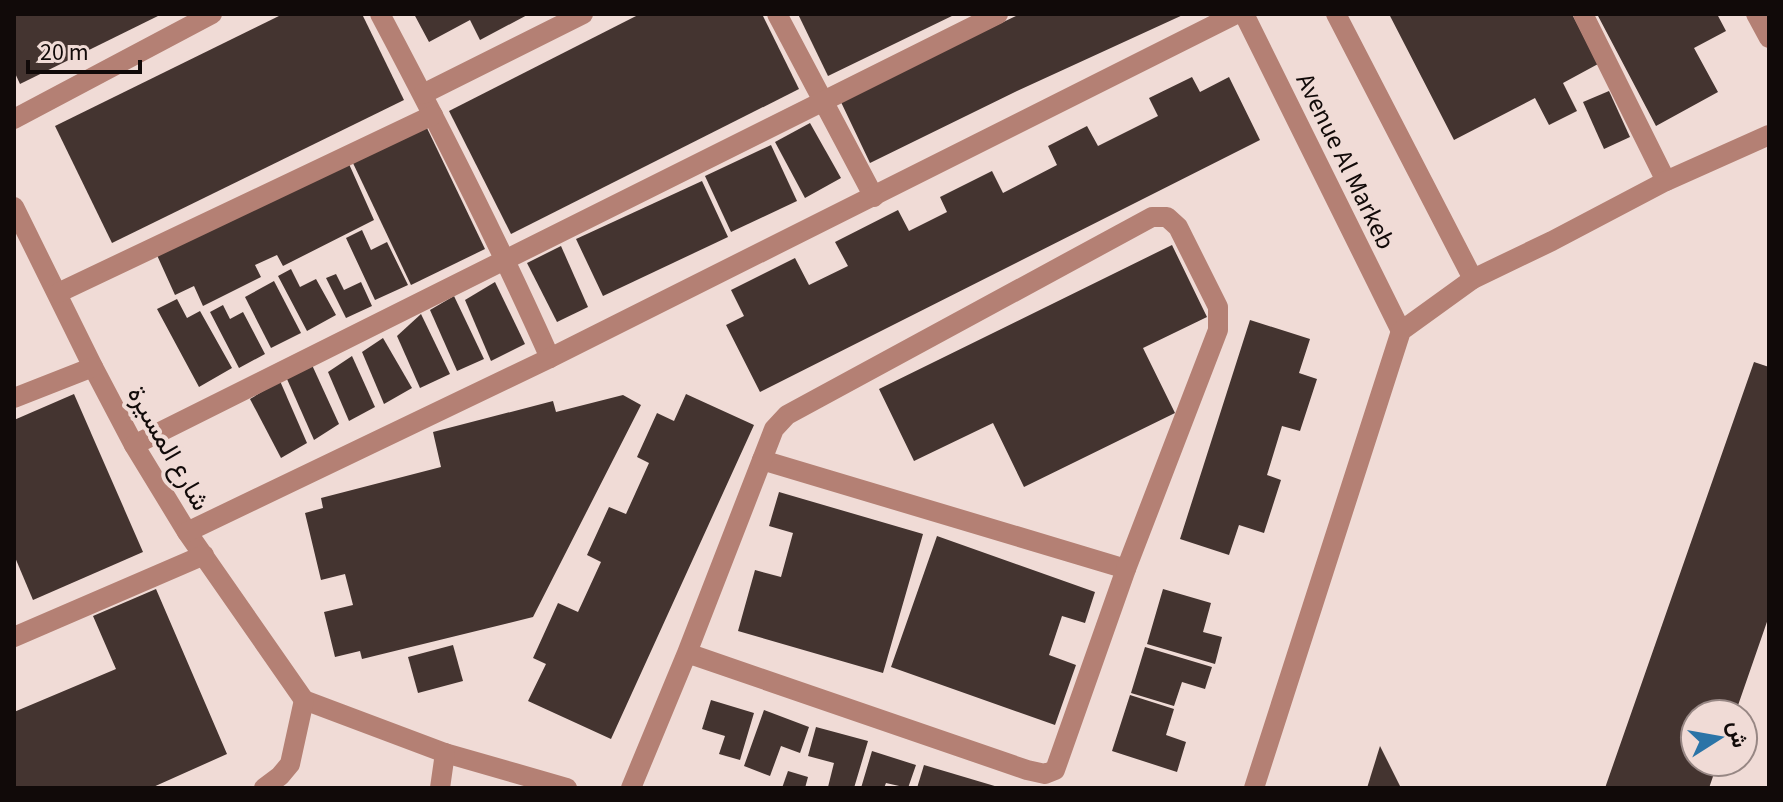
<svg xmlns="http://www.w3.org/2000/svg" width="1783" height="802" font-family="'Source Sans 3',Vazirmatn,sans-serif">
<rect width="100%" height="100%" fill="#f0dbd6"/>
<g fill="#443430">
<path d="M14,14H162L20,84L14,71Z"/>
<path d="M283,14H362L404,100L112,243L55,126Z"/>
<path d="M414,14H529L480,40L470,20L429,42Z"/>
<path d="M640,14H762L799,89L511,234L449,111Z"/>
<path d="M798,14H956L828,76Z"/>
<path d="M1020,14H1185L1017,91L870,163L840,100Z"/>
<path d="M1389,14H1572L1598,64L1563,83L1577,111L1549,125L1535,98L1454,140Z"/>
<path d="M1597,14H1717L1726,31L1694,48L1718,92L1656,126Z"/>
<path d="M1192,77L1200,92L1229,77L1260,140L760,392L726,325L744,316L731,290L795,258L809,285L848,266L835,242L898,210L909,231L947,212L940,197L992,171L1003,193L1057,165L1048,146L1087,126L1098,146L1158,116L1149,98Z"/>
<path d="M1609,91L1630,137L1604,149L1583,102Z"/>
<path d="M810,123L841,178L805,198L775,142Z"/>
<path d="M426,126L485,249L411,285L352,161Z"/>
<path d="M771,145L797,201L731,232L705,176Z"/>
<path d="M349,164L374,220L283,266L277,255L255,265L261,277L203,306L194,286L175,295L156,253Z"/>
<path d="M702,181L728,237L603,296L576,239Z"/>
<path d="M362,230L371,250L387,242L408,285L375,300L346,238Z"/>
<path d="M1172,245L1207,317L1143,348L1175,413L1024,487L993,423L914,461L879,389Z"/>
<path d="M561,246L588,307L557,322L527,263Z"/>
<path d="M291,269L300,287L316,279L336,315L307,331L278,276Z"/>
<path d="M336,274L344,290L361,282L372,306L346,318L326,278Z"/>
<path d="M274,281L301,333L271,348L245,297Z"/>
<path d="M495,282L525,344L491,361L465,300Z"/>
<path d="M454,296L484,359L457,371L430,310Z"/>
<path d="M177,299L187,318L200,311L232,368L199,387L157,309Z"/>
<path d="M223,305L230,319L243,312L265,354L239,368L210,312Z"/>
<path d="M421,314L450,374L420,388L397,336Z"/>
<path d="M1250,320L1310,339L1299,373L1317,379L1300,431L1282,426L1267,475L1281,480L1264,533L1239,525L1229,555L1180,539Z"/>
<path d="M383,338L412,388L384,404L362,352Z"/>
<path d="M352,356L375,407L349,421L328,372Z"/>
<path d="M1754,362L1769,367V616L1735,714H1695V762H1718L1709,788H1605Z"/>
<path d="M312,365L339,424L314,440L287,379Z"/>
<path d="M280,381L307,443L281,458L250,399Z"/>
<path d="M74,394L143,552L33,600L14,555V420Z"/>
<path d="M686,394L754,425L611,739L528,701L546,664L533,658L558,603L578,612L601,562L587,555L609,507L626,514L649,463L637,457L657,413L674,421Z"/>
<path d="M623,395L641,405L533,617L362,659L360,651L335,657L324,612L353,605L345,574L321,580L305,513L323,508L321,498L441,467L433,432L553,401L556,412Z"/>
<path d="M779,492L923,534L883,673L738,631L755,570L781,577L793,533L769,526Z"/>
<path d="M937,536L1095,592L1085,623L1062,616L1049,655L1076,665L1055,725L891,667Z"/>
<path d="M156,589L227,754L151,788H14V712L116,669L93,616Z"/>
<path d="M1163,589L1211,603L1203,632L1222,637L1215,664L1147,644Z"/>
<path d="M453,645L463,681L418,693L408,657Z"/>
<path d="M1145,647L1212,667L1205,689L1182,682L1174,706L1131,693Z"/>
<path d="M1130,695L1174,709L1166,735L1186,742L1177,772L1112,751Z"/>
<path d="M711,700L754,713L740,760L719,754L725,736L702,729Z"/>
<path d="M764,710L809,727L800,753L781,746L770,776L744,766Z"/>
<path d="M816,727L868,741L854,788L828,787L834,763L808,756Z"/>
<path d="M1380,746L1401,788H1367Z"/>
<path d="M872,751L916,765L908,788L886,783L884,788H861Z"/>
<path d="M924,765L998,787L997,788H917Z"/>
<path d="M788,771L808,777L805,788H782Z"/>
</g>
<g fill="none" stroke-linecap="round" stroke-linejoin="round">
<g stroke="#b48074" stroke-width="20">
<path d="M380,14C440,127 498,241 550,358"/>
<path d="M777,14L874,197"/>
<path d="M1244,14L1401,331"/>
<path d="M1336,14L1473,279"/>
<path d="M1583,14L1666,181"/>
<path d="M1756,14L1769,38"/>
<path d="M423,94L583,14"/>
<path d="M14,119L212,14"/>
<path d="M14,207L93,367L134,445L187,532L304,700"/>
<path d="M58,293L433,115"/>
<path d="M14,398L93,367"/>
<path d="M134,445L998,14"/>
<path d="M762,460L1126,569"/>
<path d="M187,532L550,358L1236,14"/>
<path d="M14,637L204,555"/>
<path d="M304,700L445,753L567,788"/>
<path d="M264,788L280,776L290,764L304,700"/>
<path d="M440,788L445,753"/>
<path d="M631,788L687,653L774,429L787,415L1152,217H1167L1178,227L1218,307V330L1126,569L1055,770L1045,774L1027,770L687,653"/>
<path d="M1254,788L1401,331L1473,279L1552,241L1666,181L1769,135"/>
</g>
</g>
<g text-anchor="middle" stroke-width="8" stroke-linejoin="round" paint-order="stroke">
<g font-size="26" fill="#110a09" stroke="#f0dbd6">
<text transform="translate(1346 161) rotate(64)" y="9">Avenue Al Markeb</text>
<text transform="translate(169 448) rotate(60)" y="9">شارع المسيرة</text>
</g>
</g>
<rect width="1783" height="802" fill="none" stroke="#110a09" stroke-width="32"/>
<g transform="translate(1719 738) rotate(79)"><circle r="38" fill="#f0dbd6" stroke="#978784" stroke-width="2"/>
<path d="M0-6L14 30L0 20L-14 30Z" fill="#2b74a7"/>
<text y="-12" font-size="22" font-weight="bold" text-anchor="middle" fill="#110a09">ش</text>
</g>
<path d="M28 60v12h112v-12" fill="none" stroke="#110a09" stroke-width="4"/>
<text x="40" y="60" font-size="24" fill="#110a09" stroke="#f0dbd6" stroke-width="6" paint-order="stroke">20 m</text>
</svg>
